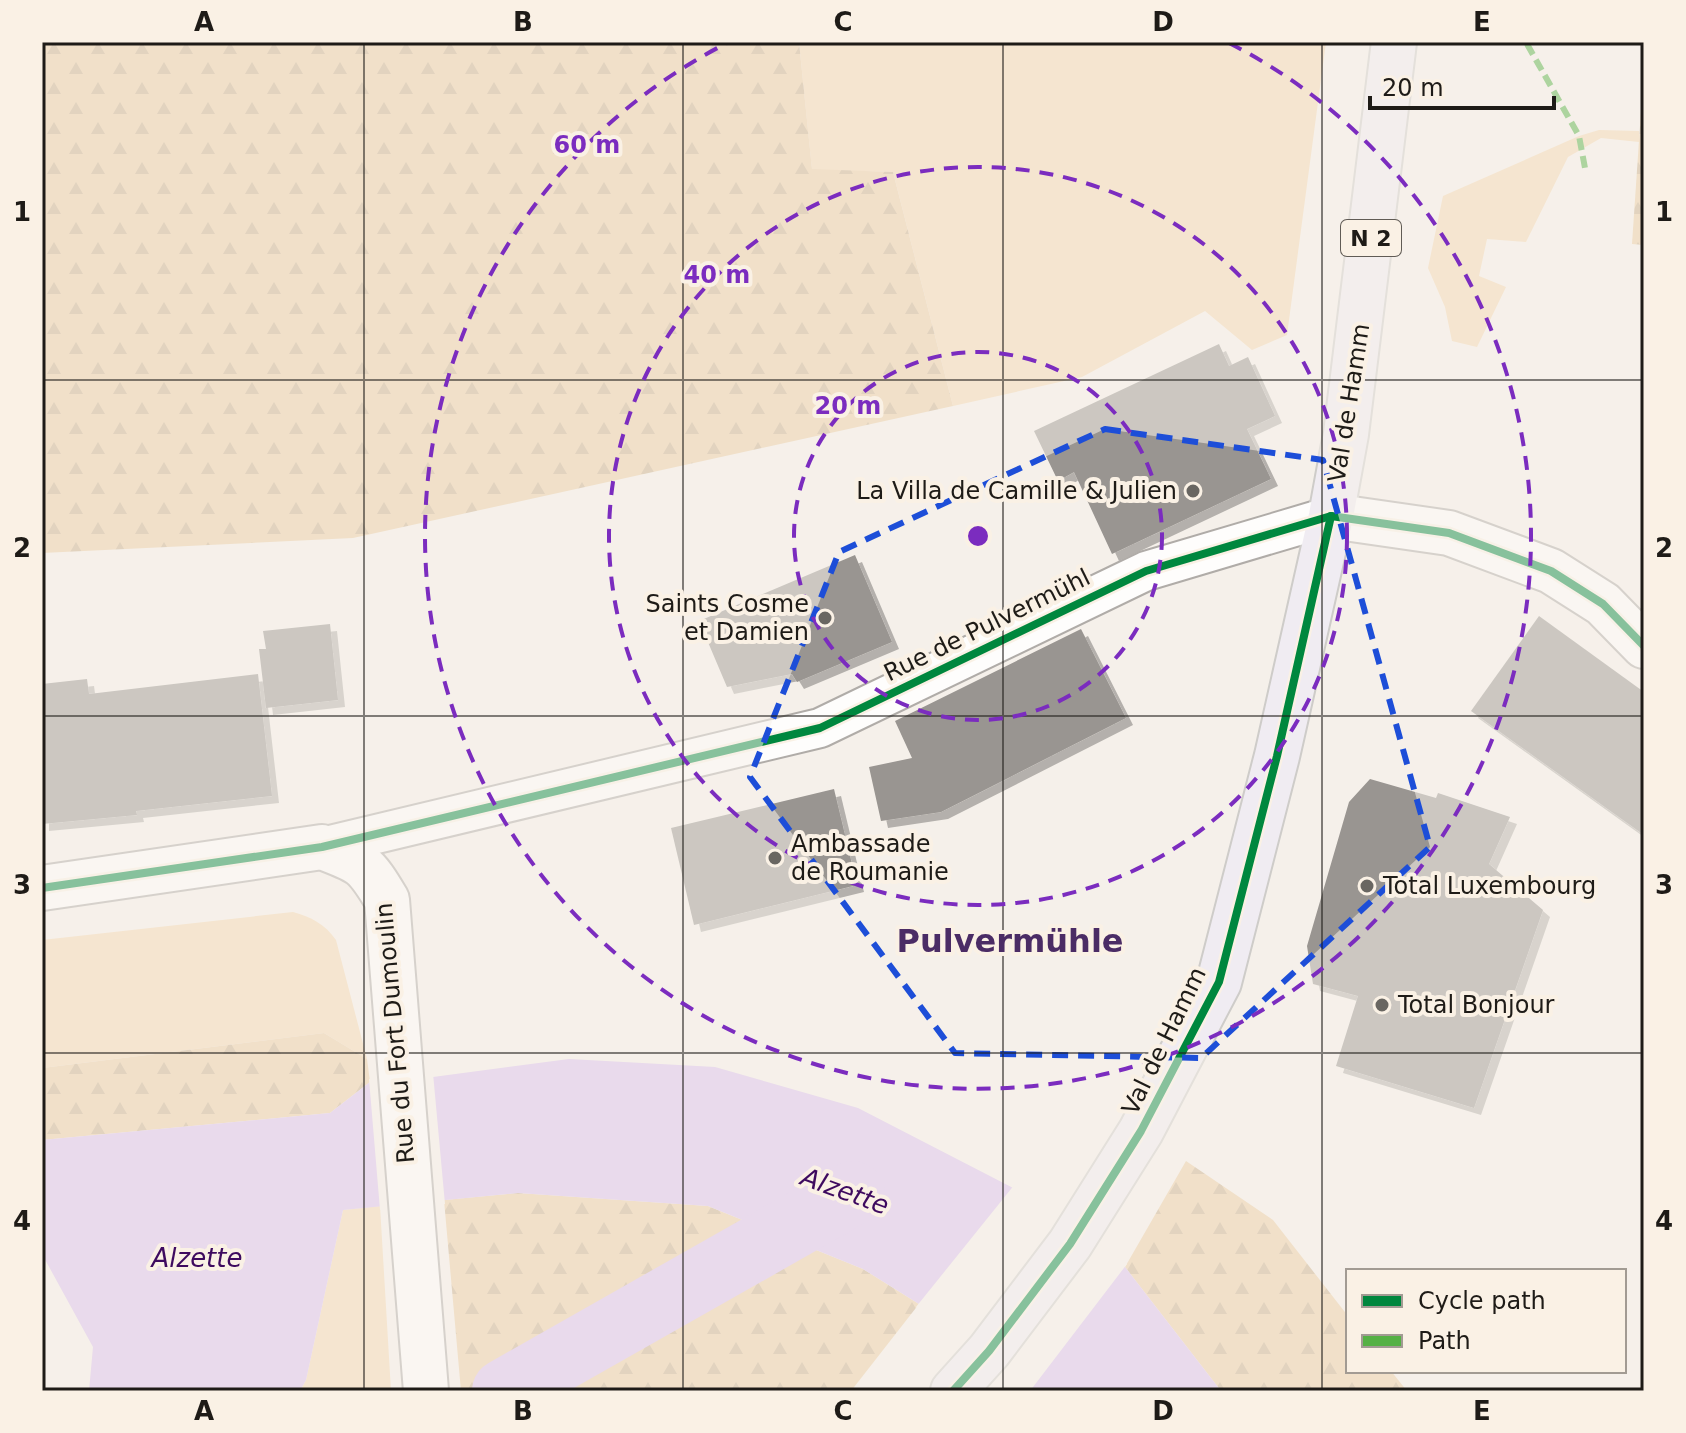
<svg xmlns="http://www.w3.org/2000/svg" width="1686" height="1433" font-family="'DejaVu Sans',sans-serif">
<defs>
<pattern id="forest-firs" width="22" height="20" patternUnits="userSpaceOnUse" patternTransform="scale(2)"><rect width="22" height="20" fill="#ebcca3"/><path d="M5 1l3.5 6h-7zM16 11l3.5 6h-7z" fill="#c9af8c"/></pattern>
<filter id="shadow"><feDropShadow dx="7" dy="7" stdDeviation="0" flood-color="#0004"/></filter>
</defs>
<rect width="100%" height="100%" fill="#f5f0ea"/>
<g fill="#f4d7b1">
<path d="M799,42H1326L1287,335L1252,350L1205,311L1082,377L953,406L893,172L812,170Z"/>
<path d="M1599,130L1639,131V142L1601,138L1568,157L1526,242L1487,239L1479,276L1506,287L1477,347L1452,341L1445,307L1428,268L1443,196L1579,136Z"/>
<path d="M293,912C311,917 325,924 336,940L367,1059L324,1033L42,1068V940Z"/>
<path d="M380,1206L391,1391H300L306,1380L343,1210Z"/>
</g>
<g fill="url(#forest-firs)">
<path d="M42,42H799L812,169L893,172L953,406L353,538L42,553Z"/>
<path d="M1644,67V245L1632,244Z"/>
<path d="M324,1033L367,1059L370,1082L330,1113L42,1140V1068Z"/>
<path d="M1186,1161L1273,1220L1348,1316V1371H1391L1407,1391H1221L1125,1267Z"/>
<path d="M518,1193L708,1206L863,1269L919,1304L851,1391H461L444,1200Z"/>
</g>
<path fill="#d9beef" d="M569,1059L715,1067L858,1108L1021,1192L1125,1267L1221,1391H1029L919,1304L863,1269L708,1206L518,1193L343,1210L306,1380L300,1391H89L93,1347L42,1254V1140L330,1113L370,1082L433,1077Z"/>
<g fill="#f5f0ea">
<path d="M433,1073L445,1204L380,1210L369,1079Z"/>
<path d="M1015,1184L1127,1264L1030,1391H1023L916,1307Z"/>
</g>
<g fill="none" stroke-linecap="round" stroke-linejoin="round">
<path stroke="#d9beef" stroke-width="64" d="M504,1391L853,1193"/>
</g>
<g fill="#999591" filter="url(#shadow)">
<path d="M1219,344L1229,366L1248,357L1275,416L1247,429L1271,479L1112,554L1074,472L1058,481L1034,431Z"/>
<path d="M855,555L892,642L797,682L792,674L727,687L699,621Z"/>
<path d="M1539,616L1644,692V835L1471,711Z"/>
<path d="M330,624L338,700L266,708L259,649H266L263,631Z"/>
<path d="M1081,629L1126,718L941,812L881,821L869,767L912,758L895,721Z"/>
<path d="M258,674L272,796L136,811L137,815L42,824V684L87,679L89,694Z"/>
<path d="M1370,779L1436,798L1438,793L1510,817L1489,864L1543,910L1474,1108L1336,1066L1358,996L1313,984L1307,946L1349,802Z"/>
<path d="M834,789L857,885L694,925L671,828Z"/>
</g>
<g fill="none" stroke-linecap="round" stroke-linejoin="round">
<g stroke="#b0aca8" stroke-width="42">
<path id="pedestrian" d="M322,847L820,728L1146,571L1331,516"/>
</g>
<g stroke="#b0aca8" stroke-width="48">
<g id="minor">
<path d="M1331,516L1449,533L1551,571L1603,604L1644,646"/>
<path d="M42,888L322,847C362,862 365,863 387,900L426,1391"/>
</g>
</g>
<g stroke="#ceccc9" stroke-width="48">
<path id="primary" d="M953,1391L989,1351L1070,1244L1141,1131L1219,982L1277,756L1331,516L1346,434L1394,42"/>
</g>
<use href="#pedestrian" stroke="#fefdfc" stroke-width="38"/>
<use href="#minor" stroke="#fefdfc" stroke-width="44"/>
<use href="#primary" stroke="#f0ecf2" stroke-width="44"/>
<path stroke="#55b145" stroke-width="6" stroke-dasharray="12 6" stroke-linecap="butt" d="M1527,44L1579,136L1585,168"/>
<g stroke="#faf1e5" stroke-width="13">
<g id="cycleway">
<path d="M42,888L322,847L820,728L1146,571L1331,516L1449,533L1551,571L1603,604L1644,646"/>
<path d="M953,1391L989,1351L1070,1244L1141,1131L1219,982L1277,756L1331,516"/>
</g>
</g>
<use href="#cycleway" stroke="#00873e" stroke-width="8"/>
</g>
<path d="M0 0H1686V1433H0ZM1105,429L1323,460L1430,847L1201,1058L955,1053L750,777L839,552Z" fill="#f5f0ea" fill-opacity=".55" fill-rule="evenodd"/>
<path fill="none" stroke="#1d4ed8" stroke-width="6" stroke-dasharray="16 10" stroke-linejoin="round" d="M1105,429L1323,460L1430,847L1201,1058L955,1053L750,777L839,552Z"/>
<path fill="none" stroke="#1e1b17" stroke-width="2" stroke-opacity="0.55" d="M364,42V1391M683,42V1391M1003,42V1391M1322,42V1391M42,380H1644M42,716H1644M42,1053H1644"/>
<g fill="none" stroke="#7b2cbf" stroke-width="4" stroke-dasharray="14 10">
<circle cx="978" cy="536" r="184"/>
<circle cx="978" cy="536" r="369"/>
<path d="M1229 43A553 553 0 1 1 727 43"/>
</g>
<g fill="#696661" stroke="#faf1e5" stroke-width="3">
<circle cx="1193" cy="491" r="8"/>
<circle cx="825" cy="618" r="8"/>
<circle cx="775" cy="858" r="8"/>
<circle cx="1367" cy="886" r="8"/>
<circle cx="1382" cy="1005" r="8"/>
</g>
<g text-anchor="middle" stroke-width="8" stroke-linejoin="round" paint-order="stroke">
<rect fill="#faf1e5" stroke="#605b55" stroke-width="2" x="1341" y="220" width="60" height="36" rx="6"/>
<g font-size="22" font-weight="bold" fill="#1e1b17">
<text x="1371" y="246">N 2</text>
</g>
<g font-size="24" fill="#1e1b17" stroke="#faf1e5">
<text transform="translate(1349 403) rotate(-81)" y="8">Val de Hamm</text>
<text transform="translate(987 625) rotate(-26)" y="8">Rue de Pulvermühl</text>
<text transform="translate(395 1033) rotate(-95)" y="8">Rue du Fort Dumoulin</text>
<text transform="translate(1164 1041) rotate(-64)" y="8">Val de Hamm</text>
</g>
<g font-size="24" fill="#1e1b17" stroke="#faf1e5" text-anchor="start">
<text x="1177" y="499" text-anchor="end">La Villa de Camille &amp; Julien</text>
<text x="809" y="612" text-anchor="end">Saints Cosme<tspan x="809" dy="28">et Damien</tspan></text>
<text x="791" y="852">Ambassade<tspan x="791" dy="28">de Roumanie</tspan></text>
<text x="1383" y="894">Total Luxembourg</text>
<text x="1398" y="1013">Total Bonjour</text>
</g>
<g font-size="26" font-style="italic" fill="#3e0a5f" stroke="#faf1e5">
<text transform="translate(845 1191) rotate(20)" y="9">Alzette</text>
<text x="197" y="1267">Alzette</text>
</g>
<g font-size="32" font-weight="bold" fill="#4b2c65" stroke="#faf1e5">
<text x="1010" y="952">Pulvermühle</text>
</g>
</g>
<circle cx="978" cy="536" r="12" fill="#7b2cbf" stroke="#faf1e5" stroke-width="4"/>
<g font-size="24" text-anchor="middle" font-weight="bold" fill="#7b2cbf" stroke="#faf1e5" stroke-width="8" stroke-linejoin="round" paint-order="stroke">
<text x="587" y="153">60 m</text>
<text x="717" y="283">40 m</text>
<text x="848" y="414">20 m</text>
</g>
<rect width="1686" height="1433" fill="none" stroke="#faf1e5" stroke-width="88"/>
<rect x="1346" y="1269" width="280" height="104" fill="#faf1e5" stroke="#a29b93" stroke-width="2"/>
<rect x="1362" y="1295" width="40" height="12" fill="#00873e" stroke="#a29b93" stroke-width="2"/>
<text x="1418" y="1309" font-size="24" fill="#1e1b17">Cycle path</text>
<rect x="1362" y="1335" width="40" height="12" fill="#55b145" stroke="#a29b93" stroke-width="2"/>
<text x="1418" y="1349" font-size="24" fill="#1e1b17">Path</text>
<path d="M1370 96v12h184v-12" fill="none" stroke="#1e1b17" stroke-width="4"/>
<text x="1382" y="96" font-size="24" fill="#1e1b17" stroke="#faf1e5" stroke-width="6" paint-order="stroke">20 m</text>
<rect x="44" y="44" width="1598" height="1345" fill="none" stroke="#1e1b17" stroke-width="3"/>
<g font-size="26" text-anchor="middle" font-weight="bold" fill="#1e1b17">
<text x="204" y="31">A</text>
<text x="523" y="31">B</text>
<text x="843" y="31">C</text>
<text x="1163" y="31">D</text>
<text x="1482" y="31">E</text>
<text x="22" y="221">1</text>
<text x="1664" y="221">1</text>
<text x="22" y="557">2</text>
<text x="1664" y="557">2</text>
<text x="22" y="894">3</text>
<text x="1664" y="894">3</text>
<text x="22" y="1230">4</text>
<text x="1664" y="1230">4</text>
<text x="204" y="1420">A</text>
<text x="523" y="1420">B</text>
<text x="843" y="1420">C</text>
<text x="1163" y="1420">D</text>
<text x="1482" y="1420">E</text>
</g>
</svg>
